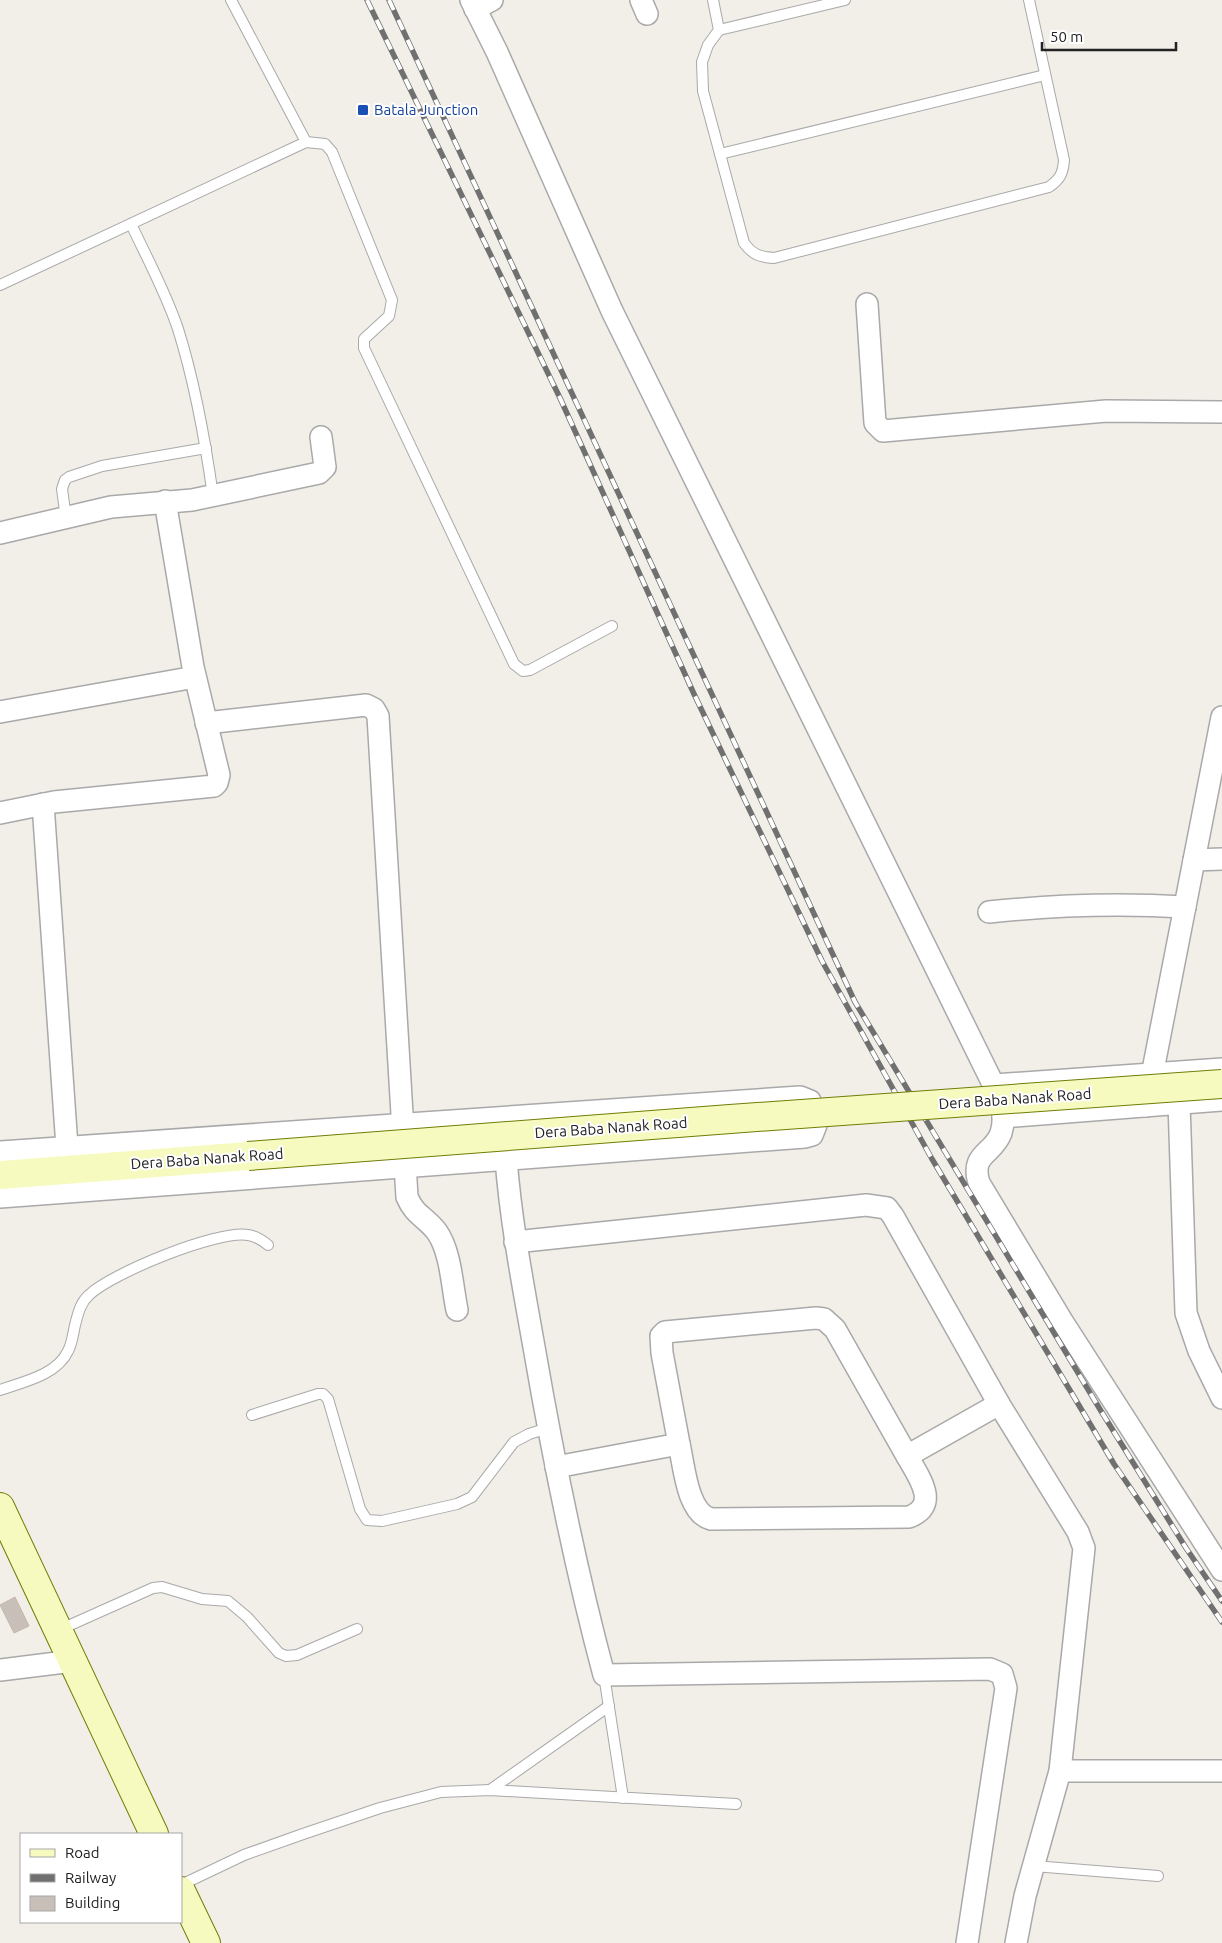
<svg xmlns="http://www.w3.org/2000/svg" width="1222" height="1943" font-family="Ubuntu,sans-serif">
<rect width="100%" height="100%" fill="#f2efe9"/>
<path fill="#c7bfb8" stroke="#c4b6ab" d="M15,1597L29,1626L14,1633L0,1605Z"/>
<g fill="none" stroke-linecap="round" stroke-linejoin="round">
<g stroke="#a9a9a9" stroke-width="12">
<g id="lane">
<path d="M231,0L306,142"/>
<path d="M713,0L719,30L708,45L702,62L703,91L744,243C753,255 760,257 774,258L1049,187C1060,179 1063,174 1064,160L1029,0"/>
<path d="M719,30L845,0"/>
<path d="M720,154L1045,75"/>
<path d="M131,224C147,258 166,293 178,329C195,383 205,439 213,496"/>
<path d="M0,285L306,142L325,144L332,152L392,300L389,316L364,339V348L514,664L523,671L530,670L612,626"/>
<path d="M66,518L62,489L65,480L69,477L102,466L206,448"/>
<path d="M0,1390C23,1382 57,1375 68,1351C72,1344 73,1334 75,1325C78,1314 80,1303 89,1295C112,1273 217,1230 248,1235C256,1236 262,1240 268,1245"/>
<path d="M252,1415L318,1394H323L328,1399L360,1509L367,1520L382,1521L457,1504L472,1497L514,1442L529,1434L548,1428"/>
<path d="M59,1630L153,1588L162,1587L202,1599L228,1601L247,1617L279,1653L286,1656L297,1655L357,1629"/>
<path d="M604,1675L623,1798"/>
<path d="M490,1790L609,1706"/>
<path d="M1034,1866L1158,1876"/>
<path d="M181,1885L244,1855L303,1834L380,1808L441,1792L490,1790L736,1804"/>
</g>
</g>
<g stroke="#a9a9a9" stroke-width="24">
<g id="street">
<path d="M471,0L497,52L612,311L1000,1098C1003,1109 1005,1121 1001,1133C993,1155 970,1153 979,1183L1062,1321L1222,1570"/>
<path d="M641,0L647,14"/>
<path d="M475,9L492,0"/>
<path d="M867,304L875,423L883,431L1106,411L1222,412"/>
<path d="M0,533L111,507L192,500L319,473L325,467L321,437"/>
<path d="M0,712L195,677"/>
<path d="M206,723L366,705L374,709L378,716L407,1197C415,1216 426,1217 437,1232C451,1252 452,1286 457,1310"/>
<path d="M43,804L67,1147"/>
<path d="M0,813L54,802L214,786L217,783L219,775L193,667L165,501"/>
<path d="M1194,860L1222,859"/>
<path d="M989,912C1055,905 1118,903 1185,907"/>
<path d="M994,1085L1222,1069"/>
<path d="M1179,1103L1186,1313L1199,1351L1222,1398"/>
<path d="M1146,1106L1222,717"/>
<path d="M1003,1117L1222,1100"/>
<path d="M0,1152L800,1097L810,1101L816,1125L812,1135L805,1137L0,1197"/>
<path d="M506,1159C511,1223 523,1285 534,1347C553,1457 575,1567 604,1675L990,1669L1002,1674L1006,1688L967,1943"/>
<path d="M515,1242L866,1205L887,1208L893,1216L999,1404L1078,1532L1084,1548L1060,1771L1025,1896L1016,1943"/>
<path d="M679,1444L662,1353L661,1336L665,1332L816,1318L824,1319L835,1329L907,1456"/>
<path d="M556,1467L679,1444C684,1465 687,1513 711,1519L909,1517C941,1505 918,1476 907,1456L999,1404"/>
<path d="M0,1670L65,1662"/>
<path d="M1060,1771H1222"/>
</g>
</g>
<g stroke="#707d05" stroke-width="30">
<g id="secondary">
<path d="M0,1175L248,1156"/>
<path d="M0,1507L154,1834"/>
<path d="M181,1891L206,1943"/>
</g>
</g>
<use href="#lane" stroke="#fff" stroke-width="10"/>
<use href="#street" stroke="#fff" stroke-width="21"/>
<use href="#secondary" stroke="#f7fabf" stroke-width="28"/>
<g stroke="#707070" stroke-width="5.5">
<g id="rail">
<path d="M367,0L560,398L694,694L822,961L932,1159L1114,1464L1222,1622"/>
<path d="M389,0L855,1002L1101,1411L1186,1548L1222,1601"/>
</g>
</g>
<use href="#rail" stroke="#fff" stroke-width="4" stroke-dasharray="11" stroke-linecap="butt"/>
<g stroke="#707d05" stroke-width="30" stroke-linecap="butt">
<path id="secondary-bridge" d="M248,1156L730,1119L1222,1084"/>
</g>
<use href="#secondary-bridge" stroke="#f7fabf" stroke-width="28"/>
</g>
<rect fill="#1a4fb4" stroke="#fff" stroke-width="2" x="357" y="104" width="12" height="12" rx="2.5"/>
<g text-anchor="middle" stroke-width="4" stroke-linejoin="round" paint-order="stroke">
<g font-size="15" fill="#164399" stroke="#fff" text-anchor="start">
<text x="374" y="115">Batala Junction</text>
</g>
<g font-size="15" fill="#222" stroke="#fff">
<text transform="translate(1015 1099) rotate(-4)" y="5">Dera Baba Nanak Road</text>
<text transform="translate(611 1128) rotate(-4)" y="5">Dera Baba Nanak Road</text>
<text transform="translate(207 1159) rotate(-4)" y="5">Dera Baba Nanak Road</text>
</g>
</g>
<rect x="20" y="1833" width="162" height="90" fill="#ffffff" stroke="#a7a7a7"/>
<rect x="30" y="1849" width="25" height="8" fill="#f7fabf" stroke="#a7a7a7"/>
<text x="65" y="1858" font-size="15" fill="#222222">Road</text>
<rect x="30" y="1874" width="25" height="8" fill="#707070" stroke="#a7a7a7"/>
<text x="65" y="1883" font-size="15" fill="#222222">Railway</text>
<rect x="30" y="1896" width="25" height="15" fill="#c7bfb8" stroke="#a7a7a7"/>
<text x="65" y="1908" font-size="15" fill="#222222">Building</text>
<path d="M1042 42v8h134v-8" fill="none" stroke="#222222" stroke-width="2.5"/>
<text x="1050" y="42" font-size="15" fill="#222222" stroke="#ffffff" stroke-width="4" paint-order="stroke">50 m</text>
</svg>
